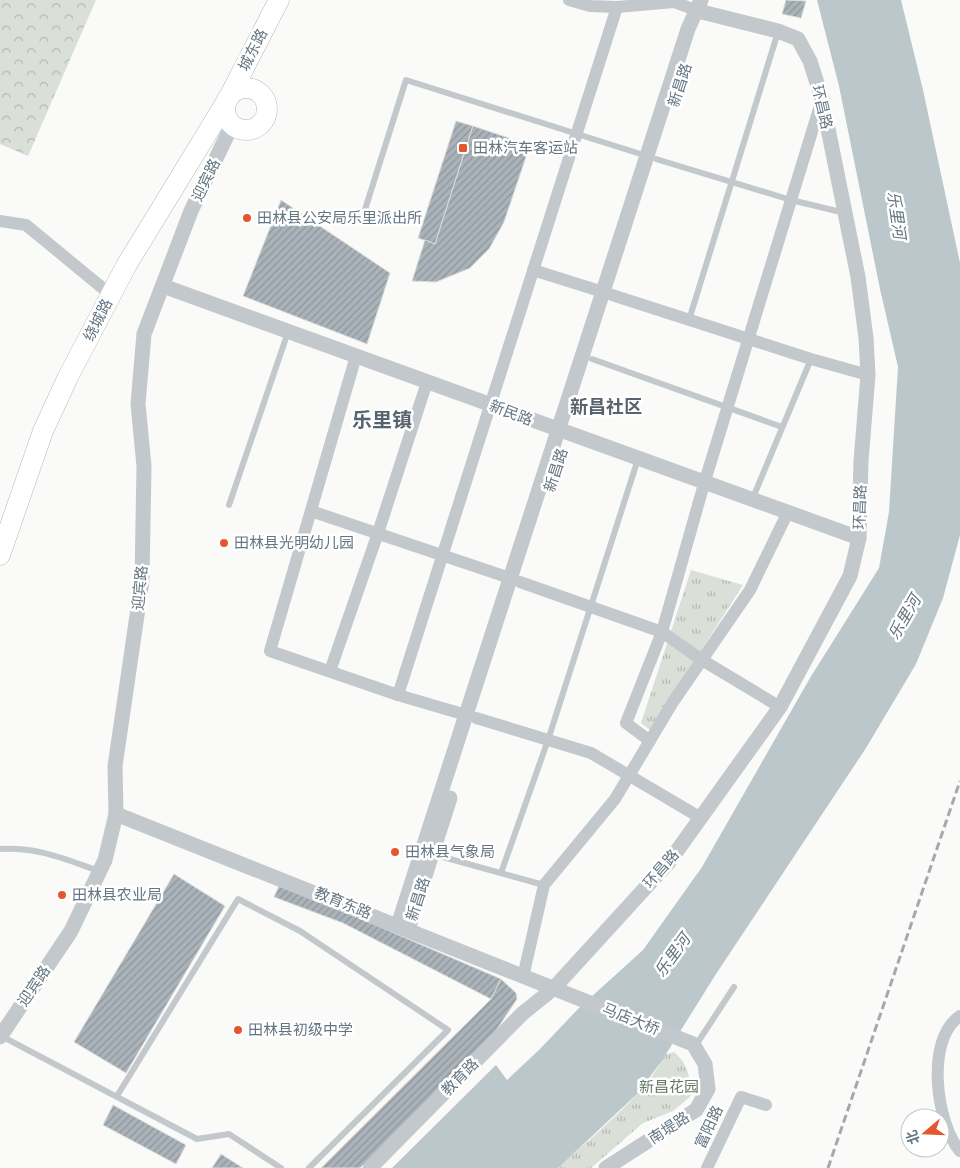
<svg xmlns="http://www.w3.org/2000/svg" width="960" height="1168" font-family="Mulish,'Noto Sans SC',sans-serif">
<defs>
<pattern id="grass-tufts" width="24" height="20" patternUnits="userSpaceOnUse" patternTransform="scale(1.25)"><rect width="24" height="20" fill="#dadfd7"/><path d="M3 7l-1-3M5 7V3M7 7l1-3M15 17l-1-3M17 17v-4M19 17l1-3" fill="none" stroke="#b4b9b4"/></pattern>
<pattern id="forest-crowns" width="20" height="18" patternUnits="userSpaceOnUse" patternTransform="scale(1.25)"><rect width="20" height="18" fill="#dadfd7"/><path d="M2 6a3 3 0 1 1 6 0M12 15a3 3 0 1 1 6 0" fill="none" stroke="#b4b9b4"/></pattern>
<pattern id="building-hatch" width="6" height="6" patternUnits="userSpaceOnUse" patternTransform="scale(1.25)"><rect width="6" height="6" fill="#aab3b9"/><path d="M-1 1l2-2M0 6l6-6M5 7l2-2" fill="none" stroke="#8e969c"/></pattern>
</defs>
<rect width="100%" height="100%" fill="#fafaf8"/>
<g fill="url(#grass-tufts)">
<path d="M691,570L743,585L650,730L641,723Z"/>
<path d="M674,1052C689,1065 690,1078 691,1096L673,1111L643,1123L591,1168H558C588,1140 650,1091 664,1055Z"/>
</g>
<path fill="url(#forest-crowns)" d="M0,0H96L28,156L0,144Z"/>
<path fill="#bbc7cb" d="M817,0H901L923,90L960,263V535L943,598L916,664L866,748L716,974L661,1062L637,1094L558,1168H392L496,1065L507,1080L540,1049L579,1008L643,950L702,867L810,678L879,568L889,512L898,367L880,289L839,86Z"/>
<g fill="url(#building-hatch)" stroke="#dcdcda">
<path d="M786,0L806,1L801,18L782,14Z"/>
<path d="M456,121L473,126L435,244L418,238Z"/>
<path d="M473,126L530,145L504,222L489,249L470,268L436,282L412,281L425,240L435,244Z"/>
<path d="M281,200L390,273L367,344L243,296Z"/>
<path d="M174,874L225,906L126,1073L74,1042Z"/>
<path d="M279,886L345,912L501,979L491,999L343,923L274,897Z"/>
<path d="M501,979L516,993L517,999L495,1032L360,1168H321L491,999Z"/>
<path d="M113,1105L186,1145L176,1164L103,1125Z"/>
<path d="M221,1154L243,1168H212Z"/>
</g>
<g fill="none" stroke-linecap="round" stroke-linejoin="round">
<g stroke="#b4b9bd" stroke-width="21">
<g id="trunk">
<circle cx="246" cy="109" r="21"/>
<path d="M0,555L43,431L68,377L126,266L228,99L279,0"/>
</g>
</g>
<g stroke="#c3c8cc" stroke-width="6">
<path d="M656,159L791,200L845,213"/>
<path d="M362,219L406,80L647,156"/>
<path d="M689,320L778,32"/>
<path d="M592,359L782,427"/>
<path d="M752,500L811,359"/>
<path d="M229,505L288,332"/>
<path d="M0,849C39,847 64,859 99,871"/>
<path d="M432,854L544,885"/>
<path d="M501,873L548,740L638,459"/>
<path d="M1,1036L197,1139L229,1134L281,1168"/>
<path d="M696,1045L734,987"/>
<path d="M117,1096L238,899L300,931L448,1030L309,1168"/>
</g>
<g stroke="#c3c8cc" stroke-width="12">
<path d="M569,0L590,6L617,7L674,2L698,11"/>
<path d="M0,221L26,225L111,295"/>
<path d="M533,270L603,292"/>
<path d="M612,295L811,359L868,375"/>
<path d="M356,356L270,651L398,695L466,715"/>
<path d="M311,511L510,578"/>
<path d="M520,582L662,632L702,660L780,707"/>
<path d="M330,671L378,533L427,382"/>
<path d="M398,695L617,7"/>
<path d="M476,718L591,753L701,818"/>
<path d="M650,741L626,723L662,632L704,484L822,99"/>
<path d="M523,977L544,885L615,799L673,702L750,590L787,514"/>
<path d="M960,1016C925,1039 936,1123 960,1151"/>
<path d="M707,1168L741,1097L766,1105"/>
</g>
<g stroke="#c3c8cc" stroke-width="15">
<path d="M163,286L859,538"/>
<path d="M116,814L693,1044L705,1064L708,1089L696,1110L606,1168"/>
<path d="M398,925L688,29L701,0"/>
<path d="M408,929L450,798"/>
<path d="M0,1037L71,931L105,860L116,814L115,766L142,581L144,466L138,404L144,334L191,211L232,125"/>
<path d="M370,1168L523,1013L553,989L669,862L780,707L850,576L859,538L861,461L868,375L866,338L858,277L822,99L810,61L798,39L778,31L698,11"/>
</g>
<use href="#trunk" stroke="#fff" stroke-width="20"/>
<path stroke="#a2aab0" stroke-width="3" stroke-dasharray="8 4" stroke-linecap="butt" d="M828,1168L960,781"/>
</g>
<g fill="#e4572e" stroke="#fff" stroke-width="2">
<rect x="458" y="143" width="10" height="10" rx="2.5"/>
<circle cx="247" cy="218" r="5"/>
<circle cx="224" cy="543" r="5"/>
<circle cx="395" cy="852" r="5"/>
<circle cx="62" cy="895" r="5"/>
<circle cx="238" cy="1030" r="5"/>
</g>
<g text-anchor="middle" stroke-width="5" stroke-linejoin="round" paint-order="stroke">
<g font-size="15" fill="#657683" stroke="#fff">
<text transform="translate(253 50) rotate(-63)" y="5">城东路</text>
<text transform="translate(680 85) rotate(-72)" y="5">新昌路</text>
<text transform="translate(822 107) rotate(77)" y="5">环昌路</text>
<text transform="translate(206 180) rotate(-64)" y="5">迎宾路</text>
<text transform="translate(98 320) rotate(-63)" y="5">绕城路</text>
<text transform="translate(511 413) rotate(21)" y="5">新民路</text>
<text transform="translate(556 470) rotate(-72)" y="5">新昌路</text>
<text transform="translate(860 507) rotate(-88)" y="5">环昌路</text>
<text transform="translate(140 588) rotate(-85)" y="5">迎宾路</text>
<text transform="translate(661 869) rotate(-49)" y="5">环昌路</text>
<text transform="translate(418 899) rotate(-72)" y="5">新昌路</text>
<text transform="translate(343 903) rotate(22)" y="5">教育东路</text>
<text transform="translate(34 986) rotate(-56)" y="5">迎宾路</text>
<text transform="translate(631 1019) rotate(22)" y="5">马店大桥</text>
<text transform="translate(460 1077) rotate(-45)" y="5">教育路</text>
<text transform="translate(709 1127) rotate(-65)" y="5">富阳路</text>
<text transform="translate(669 1128) rotate(-33)" y="5">南堤路</text>
</g>
<g font-size="15" fill="#657683" stroke="#fff" text-anchor="start">
<text x="473" y="153">田林汽车客运站</text>
<text x="257" y="223">田林县公安局乐里派出所</text>
<text x="234" y="548">田林县光明幼儿园</text>
<text x="405" y="857">田林县气象局</text>
<text x="72" y="900">田林县农业局</text>
<text x="248" y="1035">田林县初级中学</text>
</g>
<g font-size="15" fill="#687a64" stroke="#fff">
<text x="669" y="1092">新昌花园</text>
</g>
<g font-size="16" font-style="italic" fill="#60757c" stroke="#fff">
<text transform="translate(897 215) rotate(82)" y="6">乐里河</text>
<text transform="translate(904 617) rotate(-60)" y="6">乐里河</text>
<text transform="translate(672 955) rotate(-54)" y="6">乐里河</text>
</g>
<g font-size="18" font-weight="bold" fill="#57646e" stroke="#fff">
<text x="606" y="413">新昌社区</text>
</g>
<g font-size="20" font-weight="bold" fill="#57646e" stroke="#fff">
<text x="382" y="427">乐里镇</text>
</g>
</g>
<g transform="translate(925 1133) rotate(251)"><circle r="24" fill="#ffffff" stroke="#c1c8cd"/>
<path d="M0-4L9 19L0 12L-9 19Z" fill="#e4572e"/>
<text y="-8" font-size="14" font-weight="bold" text-anchor="middle" fill="#657683">北</text>
</g>
</svg>
